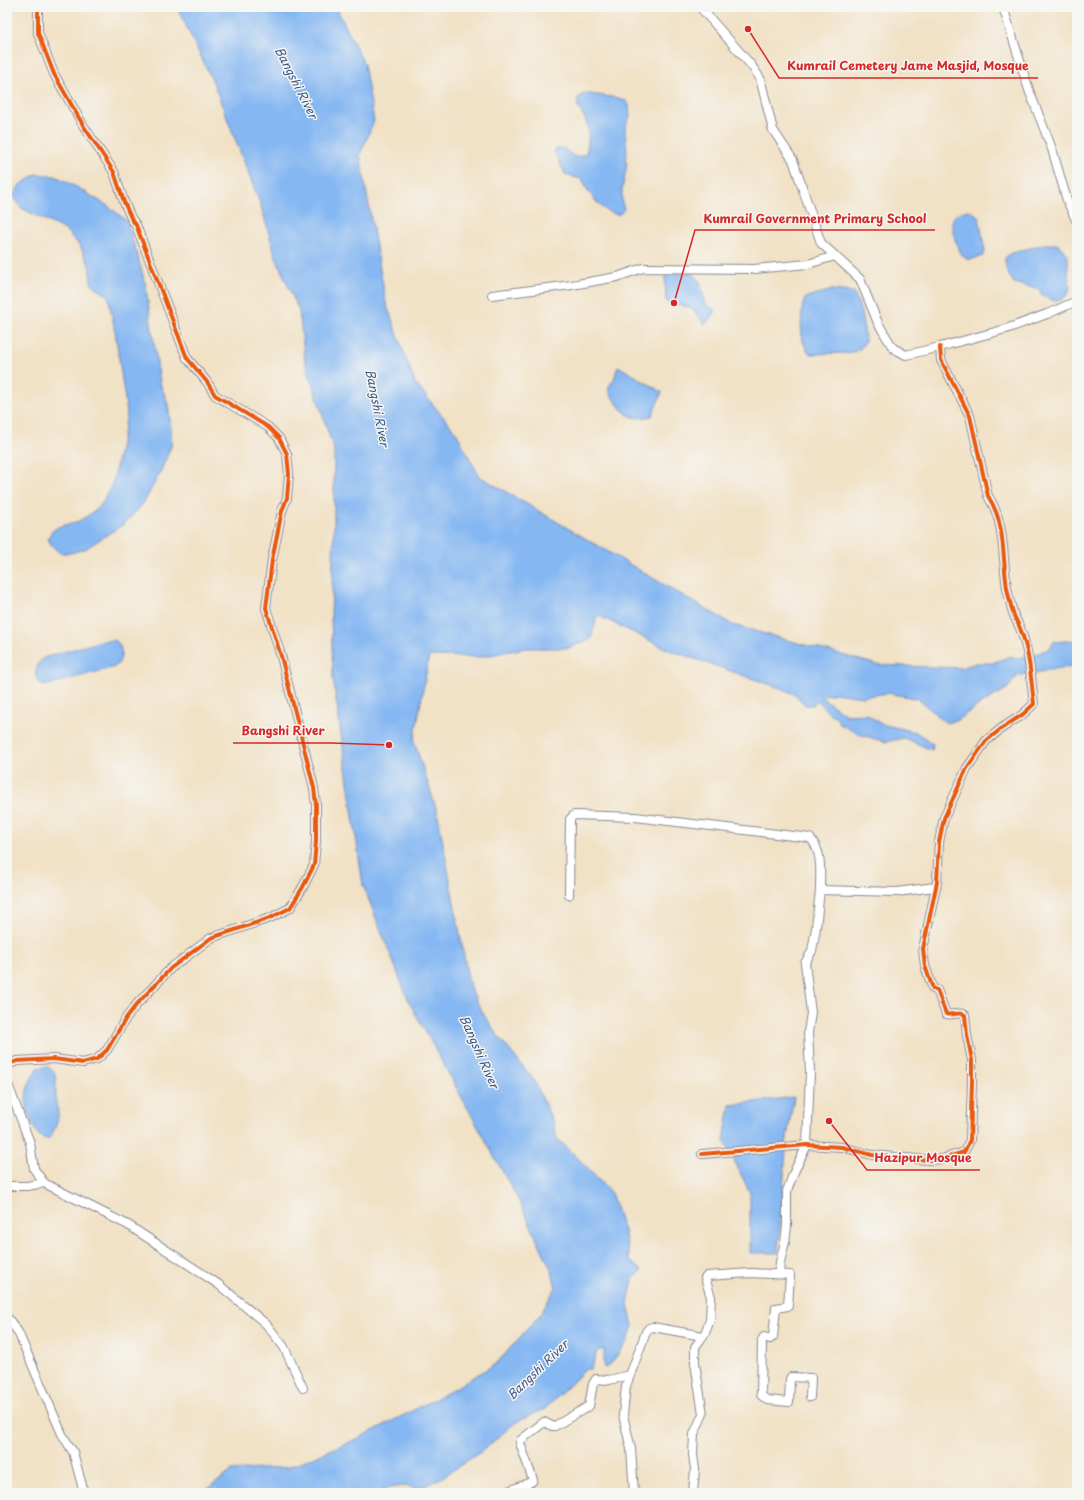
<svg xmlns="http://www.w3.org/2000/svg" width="1084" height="1500" font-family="'Playpen Sans',sans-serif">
<rect width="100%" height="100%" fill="#f6f6f2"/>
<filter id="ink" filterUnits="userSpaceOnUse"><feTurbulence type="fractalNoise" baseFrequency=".025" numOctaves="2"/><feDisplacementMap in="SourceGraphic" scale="8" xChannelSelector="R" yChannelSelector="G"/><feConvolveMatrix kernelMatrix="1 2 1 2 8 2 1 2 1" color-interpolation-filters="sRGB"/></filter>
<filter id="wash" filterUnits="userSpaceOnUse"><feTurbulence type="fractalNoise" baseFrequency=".012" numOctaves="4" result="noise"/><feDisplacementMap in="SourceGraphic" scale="16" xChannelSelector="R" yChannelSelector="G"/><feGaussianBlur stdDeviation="0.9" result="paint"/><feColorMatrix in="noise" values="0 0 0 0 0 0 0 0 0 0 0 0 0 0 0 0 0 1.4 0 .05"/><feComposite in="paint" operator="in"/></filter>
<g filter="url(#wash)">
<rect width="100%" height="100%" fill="#f1e1c5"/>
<g fill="#85b7f2" stroke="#5073a8">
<path d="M177,7H336L364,64L374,121L360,155L386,303L415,383L456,432L479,476L733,625L878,665L961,668L976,663H992L1011,656L1018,658L1034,655L1050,648L1053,642L1077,640V665L1017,676L1008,688L979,705L957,720L946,723L918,699L888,693L862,697L835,693L820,696L846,715L867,714L881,724L916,732L933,744L932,750L904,738L886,742L858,734L840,724L835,716L828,713L818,700L813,705H805L796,695L783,689L669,650L597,615L591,639L568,648H526L480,657L429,656L414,741L437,811L470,988L484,1015L498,1036L534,1080L553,1122L557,1139L571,1151L611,1193L625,1234L629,1260L642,1271L633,1279L628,1304L633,1326L627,1342L610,1365L604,1368V1349L597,1351L591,1369H586L545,1409L516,1422L482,1451L438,1480L417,1489C404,1483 388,1488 375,1493H202L232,1471L289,1467L357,1439L443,1395L497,1363L539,1316L556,1287L551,1269L520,1203L409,1002L363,885L333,679L331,616L334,527V450L305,361L299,311L276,258L261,206L213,82Z"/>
<path d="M584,93L619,98L626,101L629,105L630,116L625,128L627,152L625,160L627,164L622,190V202L624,209L620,214C605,217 586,191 582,179L569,176L565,174L554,151L557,149L563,148L575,157L581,156L586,153C589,143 590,125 583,115C579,109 576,106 578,98Z"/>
<path d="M36,174L55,176L68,182L108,206L127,221L145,282L160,383L168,404L171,428L172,444L160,473L143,504L124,524L85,549L71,553H60L52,546L48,539L51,532L58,527L79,521L95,511L103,502L113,482L127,414L115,331L108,295L97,289L91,283L89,265L80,246L65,230L21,208L13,195L20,185Z"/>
<path d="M969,210L974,213L979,217L985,251L983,256C979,257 972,260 967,259C959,257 949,226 953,219C955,213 964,211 969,210Z"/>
<path d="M1045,244H1057L1067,253L1068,257V275L1070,289L1067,295L1061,300L1055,301L1044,297L1038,289L1014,283C1008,275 1005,268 1005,258L1011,253Z"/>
<path d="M693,273L700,282L706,305L715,310L710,320L704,324C700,318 695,310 688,307C680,304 672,307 666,301L665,277L670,274Z"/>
<path d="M832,290L853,292C860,301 865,329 865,342L859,350L848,353L810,354C806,349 803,343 802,337C801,329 800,301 807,297C811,295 827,292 832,290Z"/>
<path d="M618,366L662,392L652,416C646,417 636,419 630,416C622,412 610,396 608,388L614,379Z"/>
<path d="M115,640C124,647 123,660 115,667L44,686C31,679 35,668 43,658L101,641Z"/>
<path d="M43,1067H48L55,1073C57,1083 55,1093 56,1103C56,1106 58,1109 58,1112C59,1121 54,1133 48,1139C34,1140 26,1109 26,1098C26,1088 32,1077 37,1068Z"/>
<path d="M794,1097L787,1137L778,1253H750V1193L724,1140L730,1105Z"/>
</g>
</g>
<g filter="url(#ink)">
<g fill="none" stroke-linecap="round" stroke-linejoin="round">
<g stroke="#868892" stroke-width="10">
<g id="street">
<path d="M700,7L751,65L760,78L773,130L793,160L821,243L860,279L878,323L893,348L906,355L940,347L1006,329L1047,314L1077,301"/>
<path d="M1003,7L1029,90L1052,149L1067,200L1077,222"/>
<path d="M492,295L572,285L617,277L643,268L754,269L808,264L835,256"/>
<path d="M569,895L570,819L574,815L635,817L810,838C823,851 820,873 820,890"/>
<path d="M7,1065L17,1061L54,1059L83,1063L97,1059L107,1050L126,1018L137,1004L171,968L211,938L270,918L290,908L303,887L314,865L316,841V805L314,788L281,656L266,608L272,560L282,511L287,498L289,474L287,454L279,438L268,427L215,395L207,382L187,358L136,225L131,218L124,202L114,172L83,125L54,74L38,33V7"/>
<path d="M7,1082L30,1143L34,1169L44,1183L128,1225L218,1284L266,1324L284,1347L303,1388"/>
<path d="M702,1154L807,1145L842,1147L872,1155L929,1160L942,1159L964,1152L970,1140L972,1083V1060L967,1035L965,1015C959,1011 953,1016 946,1014L937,990L933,989L925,966L923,949L937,882L939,842L944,818L967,768L986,741L1002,728L1022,715L1034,704C1031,680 1030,654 1021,631C1020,627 1017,622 1015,618C1011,609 1009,597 1007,588C1002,557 1006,523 988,496L970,416L941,360L940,347"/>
<path d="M7,1186H27L44,1183"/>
<path d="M779,1274L780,1262L785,1242L787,1226V1191L794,1172L807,1145L810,1072L808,1032L811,1013L805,963L812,951L816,928L820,890L897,892L935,887"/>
<path d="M7,1317L18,1332L62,1434L73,1452L84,1493"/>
<path d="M504,1493L531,1482L533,1480L520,1443L521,1440L544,1422L552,1426H555L589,1406L593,1384L596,1379L609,1380L630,1375"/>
<path d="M634,1493L631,1449L623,1415L626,1386L646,1332L649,1328L653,1327L703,1336"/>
<path d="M693,1493L695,1469L693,1455L694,1434L703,1414L695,1363V1347L705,1333L710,1320L711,1297L705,1278L707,1276L751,1273L790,1275L788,1306L776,1308L773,1337L770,1339L764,1337L762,1340L761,1395L767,1400L789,1402L790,1379L791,1377L811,1378L810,1397"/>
</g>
</g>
<use href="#street" stroke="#fff" stroke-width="8"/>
<g stroke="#f6f6f2" stroke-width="6">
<g id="cycleway">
<path d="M7,1065L17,1061L54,1059L83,1063L97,1059L107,1050L126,1018L137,1004L171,968L211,938L270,918L290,908L303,887L314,865L316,841V805L314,788L281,656L266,608L272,560L282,511L287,498L289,474L287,454L279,438L268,427L215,395L207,382L187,358L136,225L131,218L124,202L114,172L83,125L54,74L38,33V7"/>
<path d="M702,1154L807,1145L842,1147L872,1155L929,1160L942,1159L964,1152L970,1140L972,1083V1060L967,1035L965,1015C959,1011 953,1016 946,1014L937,990L933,989L925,966L923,949L937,882L939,842L944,818L967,768L986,741L1002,728L1022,715L1034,704C1031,680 1030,654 1021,631C1020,627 1017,622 1015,618C1011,609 1009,597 1007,588C1002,557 1006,523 988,496L970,416L941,360L940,347"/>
</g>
</g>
<use href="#cycleway" stroke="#e8590c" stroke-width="4"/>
</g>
</g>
<g text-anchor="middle" stroke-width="3" stroke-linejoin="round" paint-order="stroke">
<g font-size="12" font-style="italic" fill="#3b588a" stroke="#f6f6f2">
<text transform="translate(296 83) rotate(63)" y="4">Bangshi River</text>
<text transform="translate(377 408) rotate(79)" y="4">Bangshi River</text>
<text transform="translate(479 1052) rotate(66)" y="4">Bangshi River</text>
<text transform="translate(538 1370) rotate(-44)" y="4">Bangshi River</text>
</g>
</g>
<path fill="none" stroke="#d62828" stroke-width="1.5" d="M748 29L779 78H1038M674 303L695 230H935M389 745L332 743H233M829 1121L867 1170H980"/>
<g fill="#d62828" stroke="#f6f6f2" stroke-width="1.5">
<circle cx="748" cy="29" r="4"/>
<circle cx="674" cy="303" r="4"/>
<circle cx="389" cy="745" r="4"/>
<circle cx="829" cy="1121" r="4"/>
</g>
<g font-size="12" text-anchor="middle" font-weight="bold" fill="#d62828" stroke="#f6f6f2" stroke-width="3" stroke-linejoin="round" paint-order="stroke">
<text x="908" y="70">Kumrail Cemetery Jame Masjid, Mosque</text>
<text x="815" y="223">Kumrail Government Primary School</text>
<text x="283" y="735">Bangshi River</text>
<text x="923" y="1162">Hazipur Mosque</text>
</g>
<rect width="1084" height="1500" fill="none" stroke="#f6f6f2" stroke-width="24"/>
</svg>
